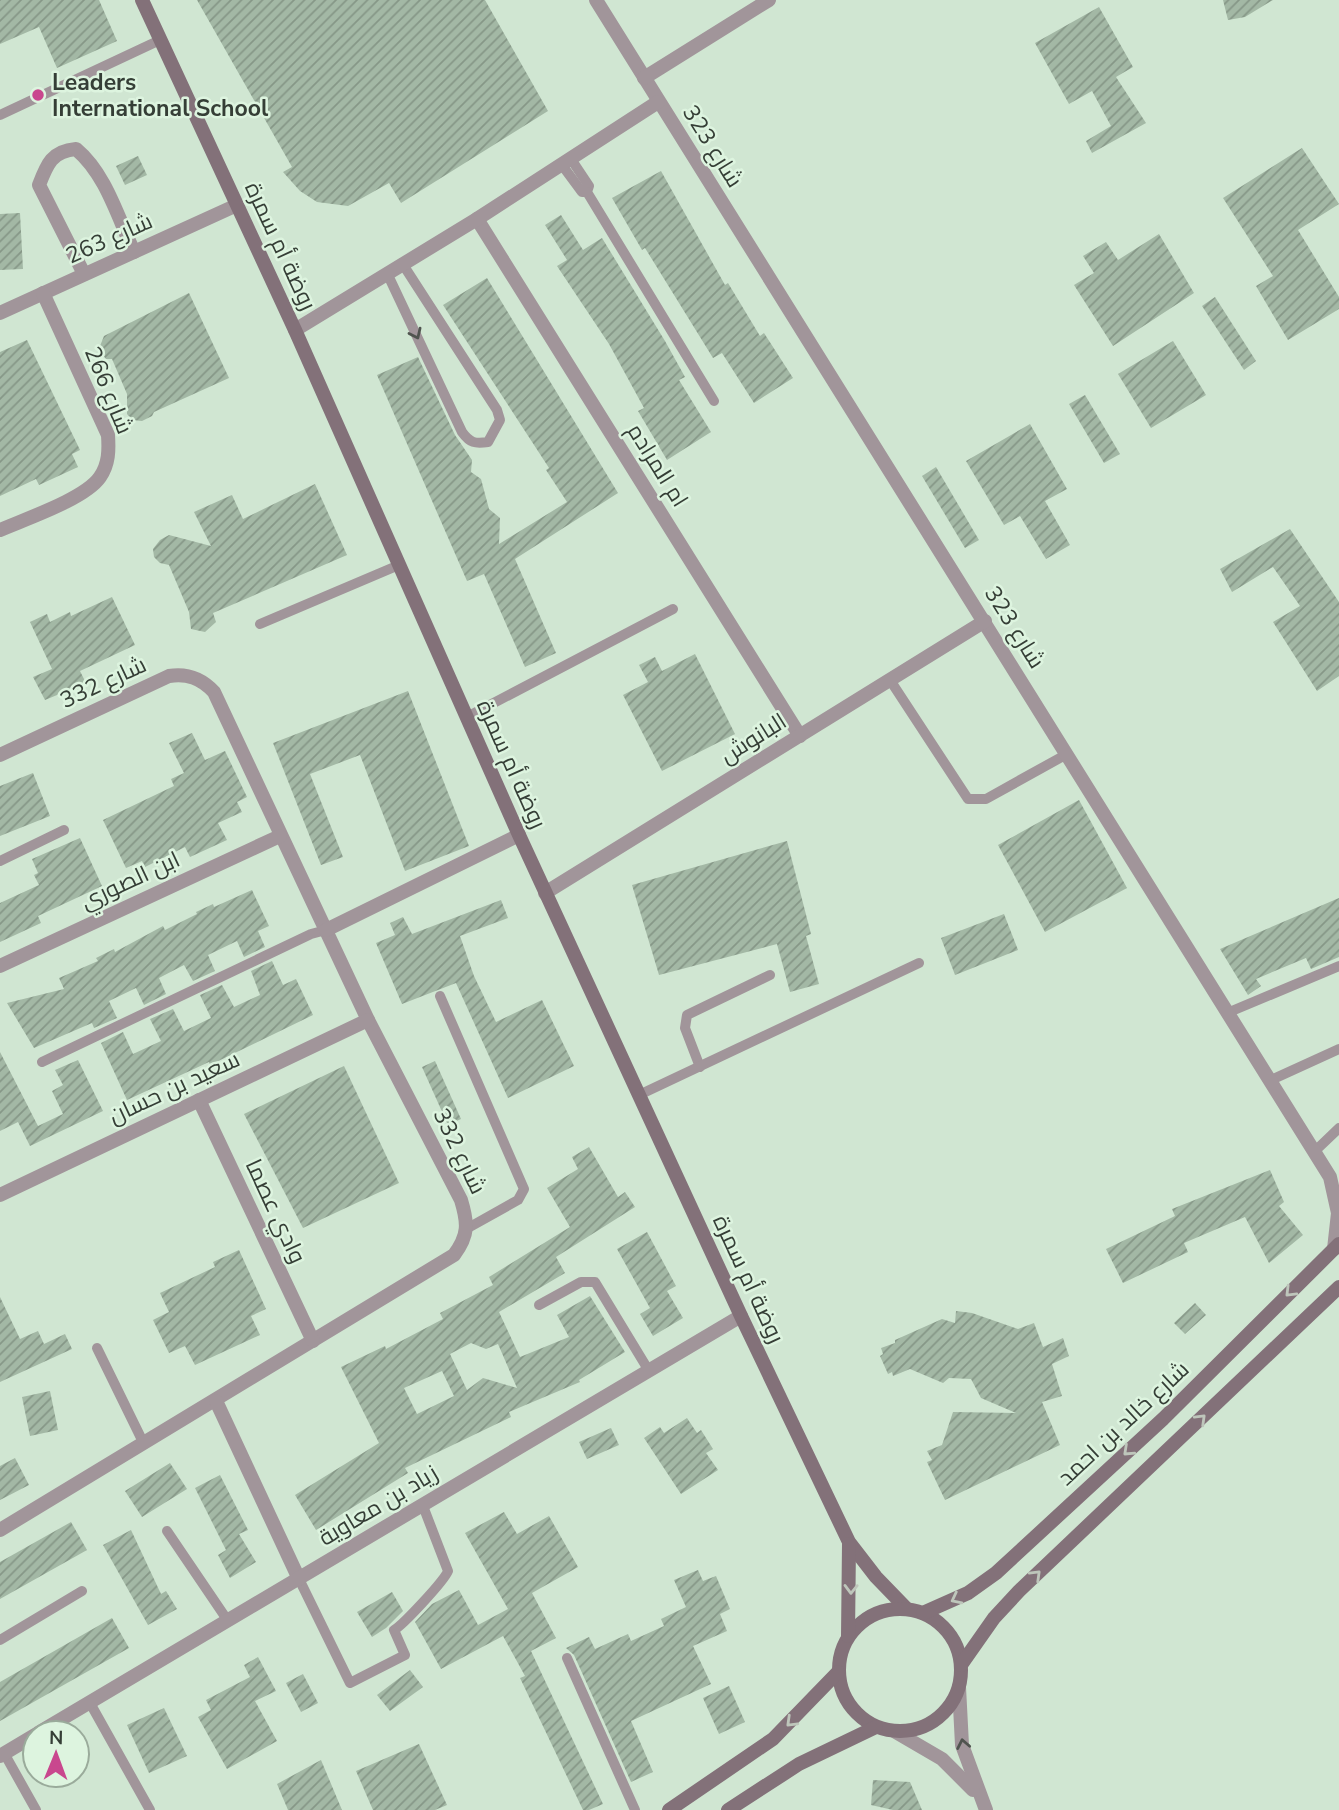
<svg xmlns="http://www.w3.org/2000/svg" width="1339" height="1810" font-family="'Nunito Sans',Cairo,sans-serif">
<defs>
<pattern id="building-hatch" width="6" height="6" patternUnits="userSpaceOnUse" patternTransform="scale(1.75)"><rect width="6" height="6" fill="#a3b8a5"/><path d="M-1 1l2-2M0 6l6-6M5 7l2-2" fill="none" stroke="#869787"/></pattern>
</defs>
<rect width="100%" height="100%" fill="#d0e6d2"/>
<g fill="url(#building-hatch)" fill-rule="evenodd">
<path d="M0,0H99L117,41L57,68L39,27L0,44Z"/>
<path d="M197,0H485L548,111L401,203L389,183L348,206L317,202L300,191L283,172L292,167Z"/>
<path d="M1223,0H1273L1245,17L1228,20Z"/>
<path d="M1099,7L1133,67L1116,77L1146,123L1092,153L1086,141L1111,126L1092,91L1069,104L1035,43Z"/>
<path d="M1302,148L1339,204L1298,230L1339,297V309L1288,340L1256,286L1273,276L1223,198Z"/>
<path d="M138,156L147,175L125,185L116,166Z"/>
<path d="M661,171L725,285L728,283L760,336L764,333L793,378L754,403L722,353L713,358L645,248L642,250L612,198Z"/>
<path d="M20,213L23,269L0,270V214Z"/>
<path d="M561,215L583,250L602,238L665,341L685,377L679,380L711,432L667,460L638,411L644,408L609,344L557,266L567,260L545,225Z"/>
<path d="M1159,234L1194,293L1113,346L1074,285L1094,273L1083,256L1106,242L1118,260Z"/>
<path d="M487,278L618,493L515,559L556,653L525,667L484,574L467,581L377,375L418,357L455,435L472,460L471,472L481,479L489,509L500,518L499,544L567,502L546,470L549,468L443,305Z"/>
<path d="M189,293L229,378L154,412L152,416L142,421L132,420L127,414V394L112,359H106L102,354L100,346L104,336Z"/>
<path d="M1215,297L1256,361L1244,370L1202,306Z"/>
<path d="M27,340L80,450L72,454L78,467L39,485L36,479L0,496V352Z"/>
<path d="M1173,341L1206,395L1151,428L1118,374Z"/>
<path d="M1085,395L1120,454L1104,463L1069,404Z"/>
<path d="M1030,424L1067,489L1045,501L1070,545L1046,559L1020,516L1004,525L966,461Z"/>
<path d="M936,467L979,540L965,548L922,476Z"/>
<path d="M315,484L347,555L213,613L216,622L205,632L191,629L189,612L169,565L160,563L154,557L153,549L160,540L169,535L211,546L194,512L232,495L243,519Z"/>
<path d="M1290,529L1339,602V676L1317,691L1273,622L1300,606L1273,567L1232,592L1220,569Z"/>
<path d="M112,597L135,645L80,671L86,683L45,700L33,677L52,669L30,622L47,614L50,622L70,612L71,616Z"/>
<path d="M695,654L735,734L662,771L623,695L648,682L639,665L655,657L662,671Z"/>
<path d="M408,691L469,846L405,871L360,755L310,774L343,857L321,865L273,743Z"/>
<path d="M192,733L205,760L225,751L247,797L237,802L242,812L218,823L227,840L190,857L185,847L145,867L142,861L126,868L103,820L174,786L171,779L184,773L169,743Z"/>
<path d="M33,773L50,816L0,836V786Z"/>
<path d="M1079,800L1127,888L1045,932L998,845Z"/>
<path d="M80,838L102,886L38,916L41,923L0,942V903L39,885L34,875L38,873L32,859Z"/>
<path d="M787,841L811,934L806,936L819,984L790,992L777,944L659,975L632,885Z"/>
<path d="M252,890L269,926L258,931L265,947L244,957L237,941L208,955L215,971L193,981L184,965L159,978L166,994L144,1005L136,988L109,1001L117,1018L94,1028L92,1023L34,1048L7,1003L64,989L59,978L98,961L96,958L114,949L115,952L163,926L165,930L197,914L196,912L213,904L214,907Z"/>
<path d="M1339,898V957L1311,969L1306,958L1256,979L1261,986L1248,995L1220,949Z"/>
<path d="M501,900L508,918L460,936L474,976L496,1022L542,1000L574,1066L508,1098L456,983L402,1004L376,943L395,935L390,923L403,917L412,934Z"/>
<path d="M1004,914L1018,950L955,975L941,938Z"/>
<path d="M272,961L283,985L296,979L313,1015L210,1065L209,1062L127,1100L101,1043L123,1032L133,1054L161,1041L150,1019L173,1009L184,1031L211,1018L200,995L222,985L234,1007L260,995L251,971Z"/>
<path d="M0,1052L38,1126L63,1114L52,1091L63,1085L55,1070L78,1060L103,1111L30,1146L18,1122L0,1131Z"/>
<path d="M435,1061L461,1119L448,1125L422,1067Z"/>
<path d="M344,1066L399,1183L303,1228L244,1114Z"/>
<path d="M589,1147L618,1197L625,1192L635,1207L556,1257L565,1273L499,1312L520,1357L569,1337L557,1315L590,1296L625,1352L579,1380L580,1382L509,1412L511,1417L405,1468L408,1473L316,1530L295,1495L379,1443L341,1367L385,1346L386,1349L443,1319L440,1313L493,1285L489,1277L570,1227L547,1188L578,1169L572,1157ZM471,1343L486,1349L498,1344L517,1388L483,1378L467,1390L450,1354ZM442,1371L454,1396L417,1414L404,1388Z"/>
<path d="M1270,1170L1284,1202L1279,1206L1303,1235L1269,1263L1245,1217L1184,1243L1188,1252L1123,1283L1106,1249L1175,1216L1172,1209Z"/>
<path d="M647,1232L676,1286L667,1291L683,1318L653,1336L640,1314L650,1308L617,1249Z"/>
<path d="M239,1250L266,1309L251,1316L260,1335L195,1365L185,1346L169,1353L153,1320L169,1312L160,1293L215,1267L213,1262Z"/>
<path d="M0,1297L20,1339L38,1331L44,1344L65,1334L72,1349L0,1382Z"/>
<path d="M1195,1303L1206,1315L1185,1334L1174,1323Z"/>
<path d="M956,1311L972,1313L1018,1329L1034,1323L1043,1347L1063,1338L1069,1356L1052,1364L1062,1396L1042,1402L1060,1445L945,1500L927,1462L932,1460L927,1451L942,1445L953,1412L1016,1413L981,1398L971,1379L949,1378L943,1383L910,1369L893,1376L892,1372L888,1374L880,1356L883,1354L881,1348L895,1343V1340L942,1319L955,1323Z"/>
<path d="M50,1391L58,1430L30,1436L22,1397Z"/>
<path d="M687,1418L697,1433L701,1430L713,1449L706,1453L718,1470L681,1494L644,1438L660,1427L664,1433Z"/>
<path d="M611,1428L619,1445L587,1459L579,1442Z"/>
<path d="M15,1458L29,1485L0,1500V1466Z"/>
<path d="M170,1463L187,1489L142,1517L125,1491Z"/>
<path d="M220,1475L248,1530L239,1534L256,1562L230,1578L218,1555L226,1550L195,1488Z"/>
<path d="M504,1512L517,1534L549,1516L578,1567L532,1593L556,1638L531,1651L603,1804L589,1810H583L520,1678L525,1676L503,1636L441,1669L415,1622L432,1604L459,1590L478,1625L508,1609L465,1533Z"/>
<path d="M71,1522L87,1550L0,1599V1562Z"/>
<path d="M131,1530L161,1594L166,1591L177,1609L148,1625L103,1545Z"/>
<path d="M698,1570L703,1581L716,1576L730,1609L720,1614L727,1631L693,1646L711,1684L631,1721L653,1772L631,1782L574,1655L566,1648L589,1637L595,1649L628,1634L631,1641L664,1626L661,1619L686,1607L674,1580Z"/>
<path d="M392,1592L403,1611L386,1628L372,1637L357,1612Z"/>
<path d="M112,1618L129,1648L0,1721V1682Z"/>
<path d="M258,1657L276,1691L255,1701L277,1741L227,1769L198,1717L211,1710L206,1700L250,1677L244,1665Z"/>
<path d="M410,1670L423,1687L390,1711L377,1695Z"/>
<path d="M303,1674L318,1703L301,1712L286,1683Z"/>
<path d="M729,1686L745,1722L719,1734L703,1698Z"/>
<path d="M164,1708L187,1756L149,1773L127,1725Z"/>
<path d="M419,1744L447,1805L435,1810H373L356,1771Z"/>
<path d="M321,1760L342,1810H288L277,1784Z"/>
<path d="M873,1780L910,1782L922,1810H893L871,1805Z"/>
</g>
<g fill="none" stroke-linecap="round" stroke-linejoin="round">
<g stroke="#a1959a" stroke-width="10">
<path d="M0,115L160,40"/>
<path d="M571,159L589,186L587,192L714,401"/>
<path d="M562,165L582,192H587"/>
<path d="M387,273L462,432C470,443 475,444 488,442L500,420L497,410L402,263"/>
<path d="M260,624L399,565"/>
<path d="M890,680L968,799H986L1067,754"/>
<path d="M467,717L673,609"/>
<path d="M0,861L64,830"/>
<path d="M440,996L524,1189L518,1200L468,1228"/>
<path d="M1227,1013L1339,966"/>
<path d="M42,1062L311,934L326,930"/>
<path d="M700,1067L685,1028L687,1015L770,975"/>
<path d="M1269,1081L1339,1049"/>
<path d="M639,1095L919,963"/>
<path d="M1314,1152L1339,1128"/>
<path d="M539,1305L581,1282H595L649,1371"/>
<path d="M97,1348L144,1444"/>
<path d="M167,1531L228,1621"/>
<path d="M299,1579L350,1683L405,1655L394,1630C403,1625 444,1581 448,1571L423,1506"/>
<path d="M0,1640L82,1591"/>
<path d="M567,1658L635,1810"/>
<path d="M90,1703L150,1810"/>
<path d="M4,1753L36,1810"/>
</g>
<g stroke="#a1959a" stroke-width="14">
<path d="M596,0L1330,1177L1338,1213L1334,1249"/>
<path d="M644,78L769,0"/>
<path d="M477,219L800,736"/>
<path d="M84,274L39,185C47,164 52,151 76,149C106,174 118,218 134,252"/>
<path d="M0,313L237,205"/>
<path d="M295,330L477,219L658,102"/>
<path d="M0,530C25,519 85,499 100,477C109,464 109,450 108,435L43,293"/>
<path d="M0,755L169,676C187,673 201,678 214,692L368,1020L461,1200C468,1223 469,1235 454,1255L0,1530"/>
<path d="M545,893L985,621"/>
<path d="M326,930L519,835"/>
<path d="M0,966L280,836"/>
<path d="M199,1100L313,1341"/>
<path d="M0,1195L368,1020"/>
<path d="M216,1401L299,1579"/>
<path d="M959,1687L962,1745L986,1810"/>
<path d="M894,1731L942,1759L973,1790"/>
<path d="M38,1733L741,1316"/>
<path d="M0,1756L35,1735"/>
</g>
<g stroke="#837179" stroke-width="14">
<path d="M142,0L295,330L519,835L741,1316L849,1542L876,1577L907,1609"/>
<circle cx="900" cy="1670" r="61"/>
<path d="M923,1613L968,1593L996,1573L1163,1419L1339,1244"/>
<path d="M848,1636L849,1544"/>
<path d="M961,1665L994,1618L1019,1591L1339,1287"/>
<path d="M669,1810L773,1739L838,1672"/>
<path d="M728,1810L799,1764L876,1727"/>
</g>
</g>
<defs><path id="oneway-chevron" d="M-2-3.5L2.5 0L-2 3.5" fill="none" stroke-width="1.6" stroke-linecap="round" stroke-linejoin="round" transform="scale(1.75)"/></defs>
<g stroke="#50544f">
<use href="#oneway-chevron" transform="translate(416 334) rotate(65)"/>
<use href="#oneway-chevron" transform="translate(963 1744) rotate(-101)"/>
</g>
<g stroke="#bec6bb">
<use href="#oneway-chevron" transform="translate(1290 1292) rotate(135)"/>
<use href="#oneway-chevron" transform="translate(1201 1419) rotate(-44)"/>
<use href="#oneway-chevron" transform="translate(1128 1451) rotate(137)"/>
<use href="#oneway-chevron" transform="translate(1036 1575) rotate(-44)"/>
<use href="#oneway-chevron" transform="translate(851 1589) rotate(91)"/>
<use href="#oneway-chevron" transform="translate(956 1599) rotate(153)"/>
<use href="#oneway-chevron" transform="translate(791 1722) rotate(136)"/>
</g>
<circle fill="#c9478e" stroke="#ddf4df" stroke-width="2.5" cx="38" cy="95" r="7"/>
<g text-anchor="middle" stroke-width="5" stroke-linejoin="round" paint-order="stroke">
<g font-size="23" font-weight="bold" fill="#353e36" stroke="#ddf4df" text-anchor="start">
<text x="52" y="90">Leaders<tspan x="52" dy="26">International School</tspan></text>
</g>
<g font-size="23" fill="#353e36" stroke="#ddf4df">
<text transform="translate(713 146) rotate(58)" y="8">شارع 323</text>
<text transform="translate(109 238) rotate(-24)" y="8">شارع 263</text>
<text transform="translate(281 246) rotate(65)" y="8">روضة أم سمرة</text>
<text transform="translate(109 390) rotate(68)" y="8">شارع 266</text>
<text transform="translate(658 465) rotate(58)" y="8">ام المرادم</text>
<text transform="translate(1015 627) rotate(58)" y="8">شارع 323</text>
<text transform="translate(103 682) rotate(-25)" y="8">شارع 332</text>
<text transform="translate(753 738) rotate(-32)" y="8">البانوش</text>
<text transform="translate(512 764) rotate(66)" y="8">روضة أم سمرة</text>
<text transform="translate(130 880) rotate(-25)" y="8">ابن الصوري</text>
<text transform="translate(174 1087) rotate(-25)" y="8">سعيد بن حسان</text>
<text transform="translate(460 1151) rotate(64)" y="8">شارع 332</text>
<text transform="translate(276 1211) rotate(65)" y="8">وادي عصما</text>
<text transform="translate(749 1279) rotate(65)" y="8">روضة أم سمرة</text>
<text transform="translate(1123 1423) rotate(-43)" y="8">شارع خالد بن احمد</text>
<text transform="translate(378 1505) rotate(-31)" y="8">زياد بن معاوية</text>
</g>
</g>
<g transform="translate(56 1754) rotate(1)"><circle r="33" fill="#ddf4df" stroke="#9aab9b" stroke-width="2"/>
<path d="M0-5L12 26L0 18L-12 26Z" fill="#c9478e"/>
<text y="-10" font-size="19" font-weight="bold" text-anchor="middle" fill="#353e36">N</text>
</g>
</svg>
